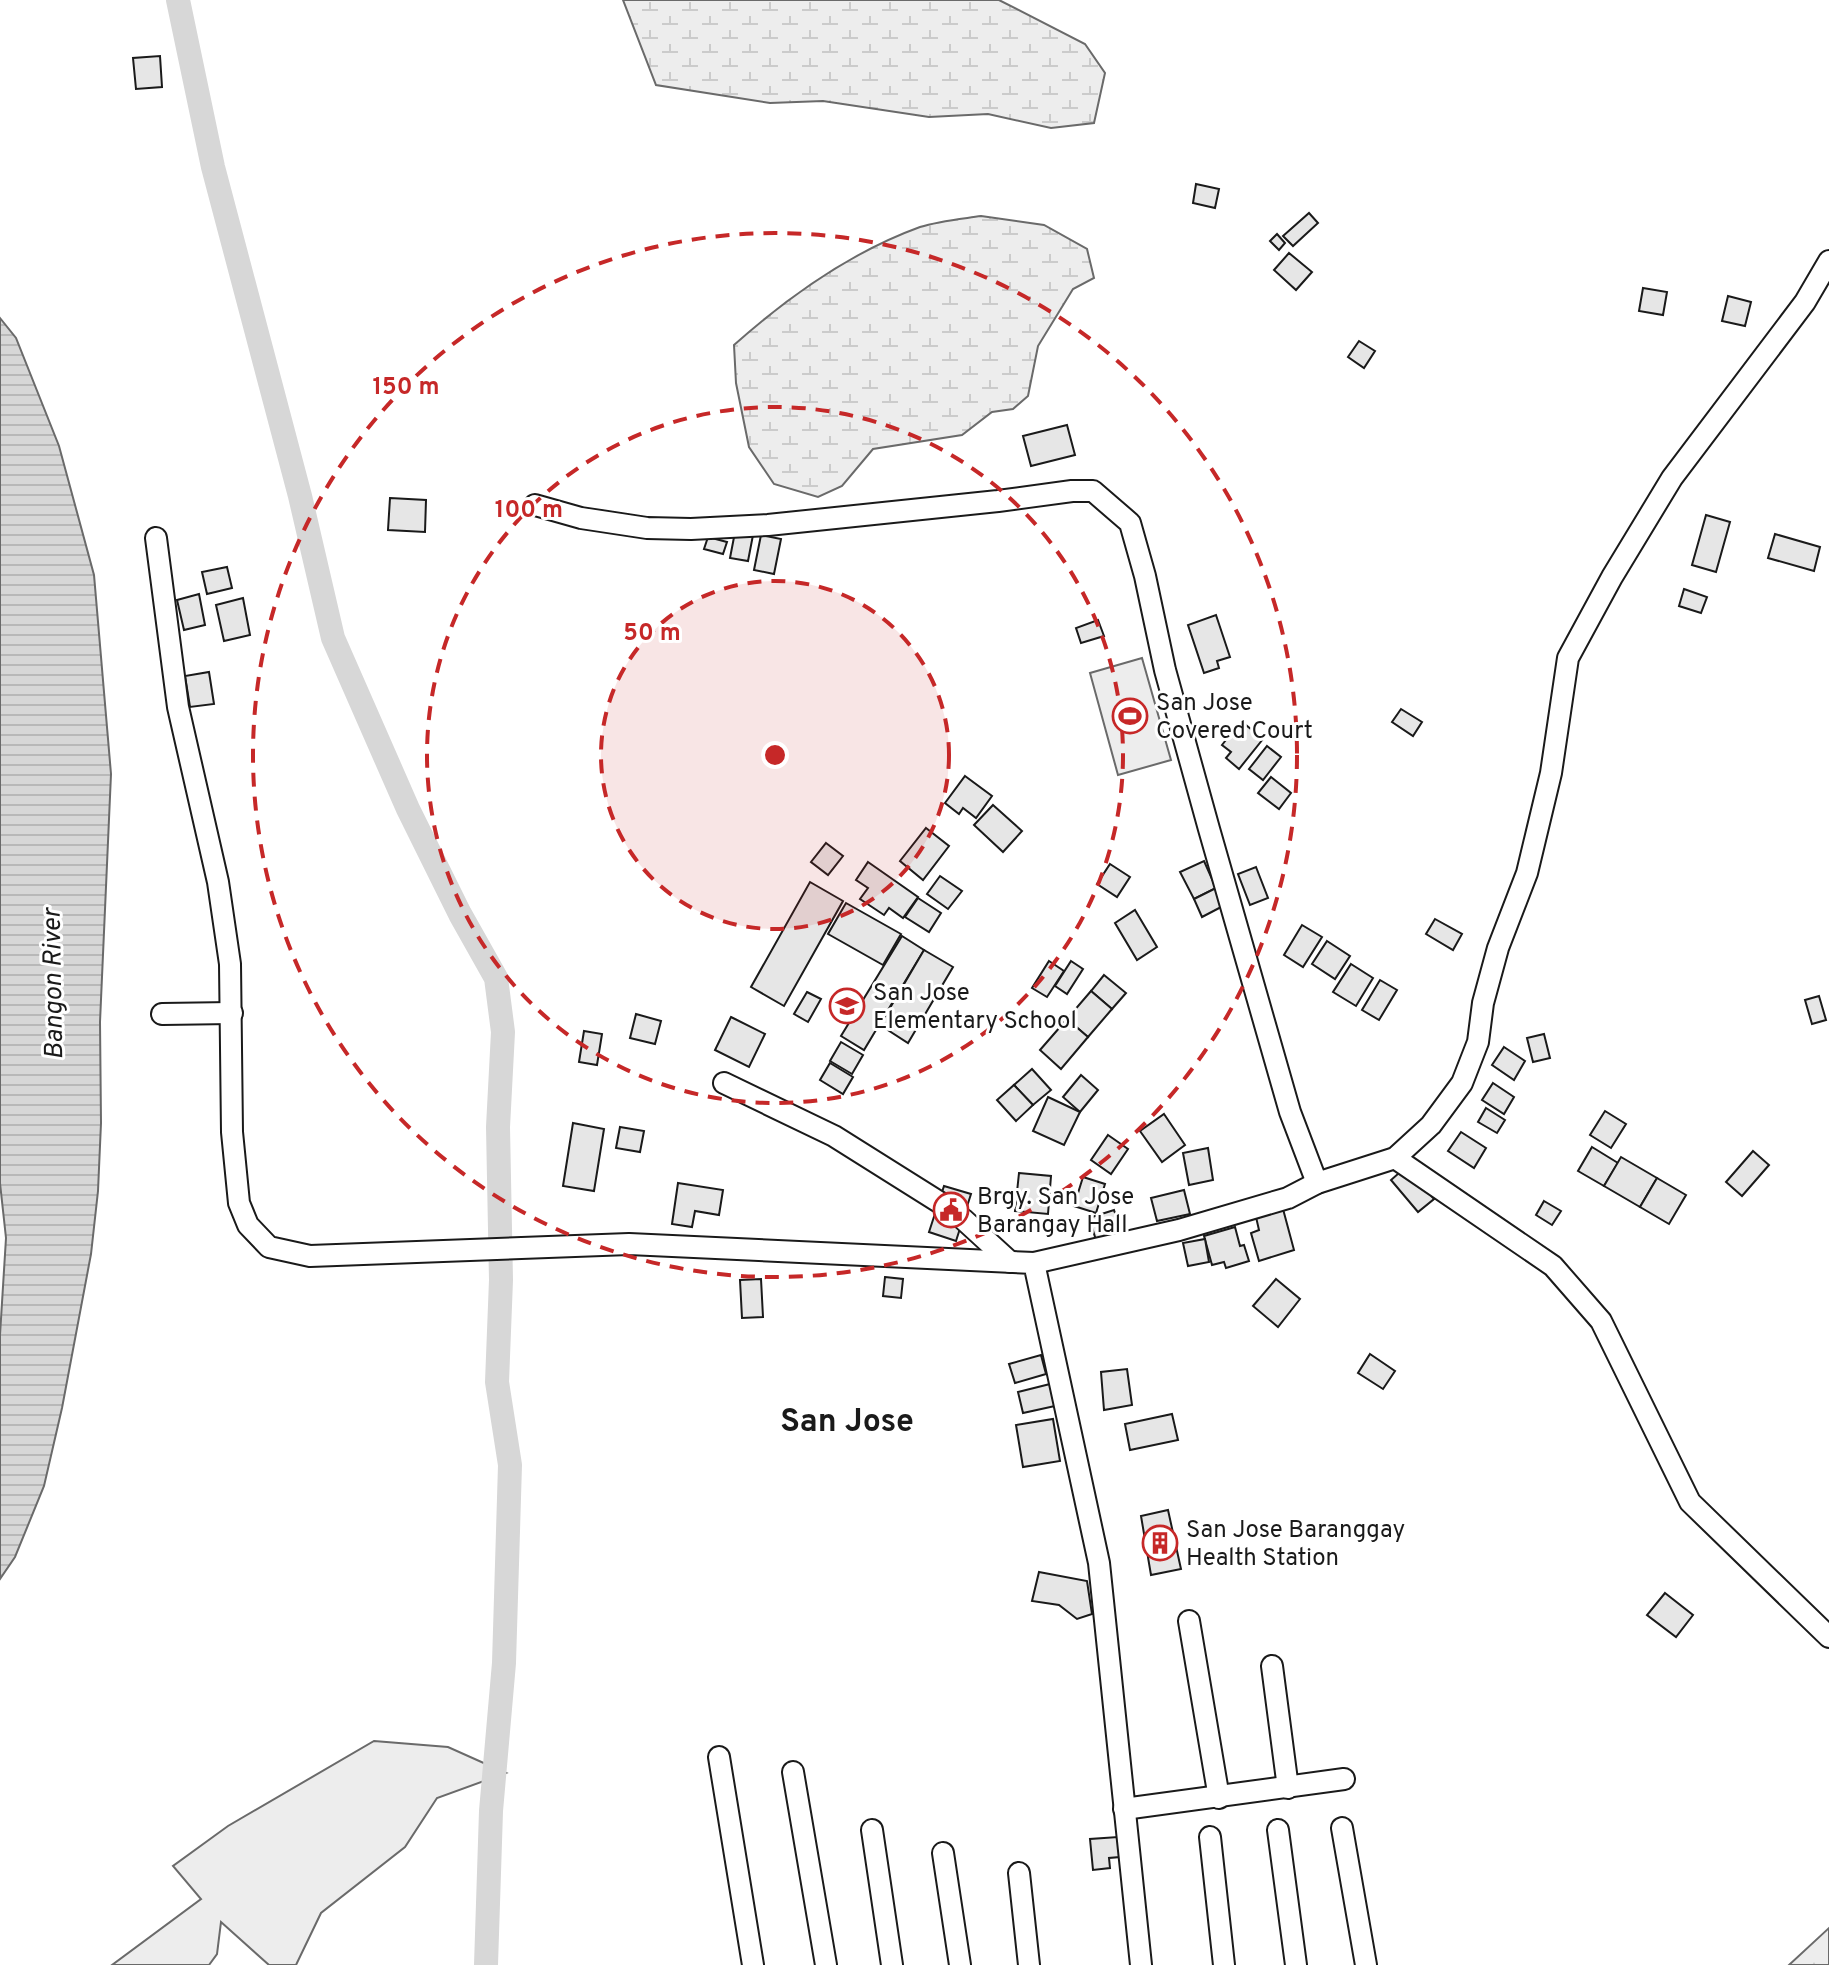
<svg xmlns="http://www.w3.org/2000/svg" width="1829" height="1965" font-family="Overpass,sans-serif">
<defs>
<pattern id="forest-firs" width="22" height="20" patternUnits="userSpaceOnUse" patternTransform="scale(2)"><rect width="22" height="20" fill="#ededed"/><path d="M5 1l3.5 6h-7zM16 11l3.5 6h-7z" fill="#cbcbcb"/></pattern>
<pattern id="wetland-marsh" width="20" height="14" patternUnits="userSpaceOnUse" patternTransform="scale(2)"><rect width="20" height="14" fill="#ededed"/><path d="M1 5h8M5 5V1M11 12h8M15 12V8" fill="none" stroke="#cbcbcb"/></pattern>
<pattern id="water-rules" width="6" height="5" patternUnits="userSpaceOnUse" patternTransform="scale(2)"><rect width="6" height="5" fill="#d7d7d7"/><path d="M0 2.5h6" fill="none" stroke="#b8b8b8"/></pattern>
</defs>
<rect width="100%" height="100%" fill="#fff"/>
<g fill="#ededed" stroke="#6a6a6a" stroke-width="2">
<path d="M1142,658L1171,760L1118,775L1090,673Z"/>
<path d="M374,1741L448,1747L506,1773L437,1798L405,1847L321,1913L296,1965H269L221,1922L217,1954L209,1965H112L201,1899L173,1866L228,1826Z"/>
</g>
<path fill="url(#forest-firs)" stroke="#6a6a6a" stroke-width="2" d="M1829,1928V1965H1789Z"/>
<g fill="url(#wetland-marsh)" stroke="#6a6a6a" stroke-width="2">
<path d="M623,0H999L1085,44L1105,73L1094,123L1051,128L988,114L929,117L823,101L770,103L656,85Z"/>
<path d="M981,216L1044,225L1087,249L1094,278L1073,289L1038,346L1028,396L1013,409L992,412L962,435L873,449L842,486L818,497L774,484L749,447L736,383L734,345C789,296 851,252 920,227C939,221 961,219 981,216Z"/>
</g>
<path fill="url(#water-rules)" stroke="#6a6a6a" stroke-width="2" d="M0,318L16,338L59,446L94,575L111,774L100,1022L101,1123L98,1191L91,1254L62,1408L44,1486L15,1557L0,1579V1335L6,1238L0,1183Z"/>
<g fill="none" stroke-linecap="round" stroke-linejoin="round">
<path stroke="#d7d7d7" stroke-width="24" d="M178,0L213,167L300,496L333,638L408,809L460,914L496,978L503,1032L498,1127L501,1280L497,1382L510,1465L504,1663L491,1811L486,1965"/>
</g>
<g fill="#e6e6e6" stroke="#1a1a1a" stroke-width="2">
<path d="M160,56L162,87L136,89L133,58Z"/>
<path d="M1196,184L1219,189L1215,208L1193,203Z"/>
<path d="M1309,213L1318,223L1293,246L1283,236Z"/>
<path d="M1277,234L1285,243L1279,250L1270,241Z"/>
<path d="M1289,253L1312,272L1296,290L1274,270Z"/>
<path d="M1643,288L1667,292L1663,315L1639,311Z"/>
<path d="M1728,296L1751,302L1745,326L1722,321Z"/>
<path d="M1359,341L1375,351L1364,368L1348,357Z"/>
<path d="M1067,425L1075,455L1031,466L1023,436Z"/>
<path d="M390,498L426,500L425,532L388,530Z"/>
<path d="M1706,515L1730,522L1716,572L1692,565Z"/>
<path d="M735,532L753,535L748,561L730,558Z"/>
<path d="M1775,534L1820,547L1814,571L1768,558Z"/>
<path d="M761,535L781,539L774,574L754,570Z"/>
<path d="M708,537L727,542L723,554L704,549Z"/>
<path d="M227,567L232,588L207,594L202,572Z"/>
<path d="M1684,589L1707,597L1701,613L1679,606Z"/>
<path d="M199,594L205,625L184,630L177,600Z"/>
<path d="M243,598L250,635L224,641L216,605Z"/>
<path d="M1216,615L1230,657L1217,661L1219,668L1204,673L1188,625Z"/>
<path d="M1098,620L1104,636L1081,643L1076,628Z"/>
<path d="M209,672L214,704L190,707L185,676Z"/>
<path d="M1401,709L1422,722L1413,736L1392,722Z"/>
<path d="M1241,721L1263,739L1239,769L1226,758L1231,752L1222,745Z"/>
<path d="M1267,746L1281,757L1263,780L1249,769Z"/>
<path d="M965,776L992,796L976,818L963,808L959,814L945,803Z"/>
<path d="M1271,777L1291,793L1279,809L1258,793Z"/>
<path d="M993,805L1022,831L1003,852L974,825Z"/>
<path d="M926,828L949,846L923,880L900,861Z"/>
<path d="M826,843L843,856L828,875L811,862Z"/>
<path d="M1204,861L1216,888L1194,899L1180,872Z"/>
<path d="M868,862L918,897L903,918L889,908L884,915L860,899L868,888L856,880Z"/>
<path d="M1110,864L1130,877L1117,897L1097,884Z"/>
<path d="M1256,867L1268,898L1250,905L1238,874Z"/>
<path d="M940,876L962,891L948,909L927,894Z"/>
<path d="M810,882L843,901L784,1006L751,987Z"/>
<path d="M1216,888L1225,905L1202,917L1194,899Z"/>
<path d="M918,898L941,913L929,932L905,917Z"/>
<path d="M846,903L901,934L883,965L828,934Z"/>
<path d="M1135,910L1157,947L1137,960L1115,923Z"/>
<path d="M1435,919L1462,934L1453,950L1426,934Z"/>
<path d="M1302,925L1322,937L1303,967L1284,955Z"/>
<path d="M902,936L924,950L864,1050L841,1036Z"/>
<path d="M1327,941L1350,956L1335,979L1312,964Z"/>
<path d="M924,950L953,967L908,1043L880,1025Z"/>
<path d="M1049,961L1064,971L1047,997L1032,988Z"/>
<path d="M1071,961L1083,969L1067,994L1055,986Z"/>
<path d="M1351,964L1373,978L1356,1006L1333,992Z"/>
<path d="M1104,975L1126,993L1112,1009L1091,991Z"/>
<path d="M1380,980L1397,990L1379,1020L1362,1010Z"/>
<path d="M1091,991L1112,1009L1088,1037L1067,1019Z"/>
<path d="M807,992L821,999L808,1022L794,1014Z"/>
<path d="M1819,996L1826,1020L1812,1024L1805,1000Z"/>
<path d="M636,1014L661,1021L655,1044L630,1038Z"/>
<path d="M731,1017L765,1034L749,1067L715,1050Z"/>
<path d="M1067,1019L1088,1037L1061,1069L1040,1050Z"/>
<path d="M584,1031L602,1034L597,1065L579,1062Z"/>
<path d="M1544,1034L1550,1058L1533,1062L1527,1038Z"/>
<path d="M841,1042L863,1055L852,1074L830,1061Z"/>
<path d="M1504,1047L1525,1061L1514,1080L1492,1065Z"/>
<path d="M830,1063L853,1077L843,1094L820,1080Z"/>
<path d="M1032,1069L1051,1090L1033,1105L1014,1085Z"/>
<path d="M1081,1075L1098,1090L1080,1112L1063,1097Z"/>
<path d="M1493,1083L1514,1097L1504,1114L1482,1100Z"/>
<path d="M1014,1085L1033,1105L1016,1121L997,1100Z"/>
<path d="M1048,1097L1080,1112L1064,1145L1033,1131Z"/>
<path d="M1486,1108L1505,1120L1497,1133L1478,1122Z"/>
<path d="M1605,1111L1626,1124L1611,1148L1590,1135Z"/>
<path d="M1164,1114L1185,1145L1162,1162L1140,1131Z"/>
<path d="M573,1123L604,1129L594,1191L563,1186Z"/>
<path d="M620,1127L644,1131L640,1152L616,1148Z"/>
<path d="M1461,1132L1486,1148L1474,1168L1448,1151Z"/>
<path d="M1108,1135L1128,1149L1111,1174L1091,1160Z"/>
<path d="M1592,1147L1618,1163L1604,1186L1578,1171Z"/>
<path d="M1208,1148L1213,1180L1189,1185L1183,1153Z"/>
<path d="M1753,1151L1769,1165L1742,1196L1726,1182Z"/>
<path d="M1621,1157L1657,1178L1640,1207L1604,1186Z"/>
<path d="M1407,1166L1434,1199L1418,1212L1391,1180Z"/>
<path d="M1019,1173L1051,1176L1048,1214L1015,1211Z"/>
<path d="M1083,1177L1105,1184L1096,1213L1074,1206Z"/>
<path d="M1657,1178L1686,1195L1669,1224L1640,1207Z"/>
<path d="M678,1183L723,1190L719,1215L695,1211L692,1227L672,1224Z"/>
<path d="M944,1186L971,1194L956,1241L929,1232Z"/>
<path d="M1184,1190L1190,1214L1157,1221L1151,1198Z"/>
<path d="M1544,1201L1561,1211L1552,1225L1536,1215Z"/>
<path d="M1283,1209L1294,1250L1259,1261L1251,1233L1259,1230L1256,1217Z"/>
<path d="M1114,1210L1121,1232L1096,1240L1089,1218Z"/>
<path d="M1235,1227L1240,1246L1244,1245L1249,1261L1226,1268L1224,1262L1212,1265L1204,1236Z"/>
<path d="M1205,1239L1209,1262L1188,1266L1183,1243Z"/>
<path d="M885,1277L903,1279L901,1298L883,1296Z"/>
<path d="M761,1279L763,1317L742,1318L740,1280Z"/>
<path d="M1276,1279L1300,1299L1278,1327L1253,1306Z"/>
<path d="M1370,1354L1395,1371L1383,1389L1358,1373Z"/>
<path d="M1041,1355L1046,1374L1015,1383L1009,1364Z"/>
<path d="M1127,1369L1132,1405L1104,1410L1101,1372Z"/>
<path d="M1050,1384L1055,1406L1023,1413L1018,1392Z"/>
<path d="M1172,1414L1178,1440L1130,1450L1125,1424Z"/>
<path d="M1053,1419L1060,1461L1023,1467L1016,1425Z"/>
<path d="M1168,1510L1181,1569L1151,1575L1141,1516Z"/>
<path d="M1039,1572L1087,1581L1092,1614L1077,1619L1059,1605L1032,1601Z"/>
<path d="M1665,1593L1693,1615L1676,1637L1647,1615Z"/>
<path d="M1118,1837L1120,1857L1109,1858L1110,1868L1093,1870L1090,1839Z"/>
</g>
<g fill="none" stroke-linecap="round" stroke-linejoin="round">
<g stroke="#1a1a1a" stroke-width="24">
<g id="minor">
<path d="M535,505L581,518L647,528L691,529L768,525L998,501L1072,491H1093L1130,523L1145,576L1165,670L1209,829L1290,1112L1317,1183"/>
<path d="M156,538L178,707L218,882L230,964L232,1132L239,1203L248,1225L269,1247L310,1256L629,1244L1034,1263L1099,1563L1141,1965"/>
<path d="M162,1014L232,1013"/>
<path d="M724,1083L834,1136L939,1202"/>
<path d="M1395,1158L1553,1266L1601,1321L1690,1502L1829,1637"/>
<path d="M963,1219L1010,1262"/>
<path d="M1034,1263L1179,1230L1288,1198L1317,1183L1395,1158L1431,1125L1462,1083L1478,1042L1483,1003L1498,948L1527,873L1551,773L1568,658L1612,577L1672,478L1805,302L1829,261"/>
<path d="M1189,1621L1219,1798"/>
<path d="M1272,1666L1288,1788"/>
<path d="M719,1757L753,1965"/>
<path d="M793,1772L826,1965"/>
<path d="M1124,1809L1344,1779"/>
<path d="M1342,1828L1366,1965"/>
<path d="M872,1830L892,1965"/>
<path d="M1278,1830L1296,1965"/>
<path d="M1210,1837L1224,1965"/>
<path d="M943,1853L960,1965"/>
<path d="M1019,1873L1029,1965"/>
</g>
</g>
<use href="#minor" stroke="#fff" stroke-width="20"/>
</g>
<circle cx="775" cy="755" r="174" fill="#c62828" fill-opacity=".12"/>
<g fill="none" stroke="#c62828" stroke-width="4" stroke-dasharray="14 10">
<circle cx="775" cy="755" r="174"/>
<circle cx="775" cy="755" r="348"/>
<circle cx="775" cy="755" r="522"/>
</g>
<defs>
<g id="stadium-ring" transform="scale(1.8)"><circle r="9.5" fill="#fff" stroke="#c62828" stroke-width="1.5"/><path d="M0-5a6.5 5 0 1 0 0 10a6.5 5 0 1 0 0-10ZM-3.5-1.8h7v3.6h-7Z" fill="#c62828"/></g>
<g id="school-ring" transform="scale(1.8)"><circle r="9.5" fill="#fff" stroke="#c62828" stroke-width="1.5"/><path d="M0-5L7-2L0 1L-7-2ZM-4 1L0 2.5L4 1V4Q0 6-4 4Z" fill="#c62828"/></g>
<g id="civic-ring" transform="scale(1.8)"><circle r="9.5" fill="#fff" stroke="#c62828" stroke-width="1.5"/><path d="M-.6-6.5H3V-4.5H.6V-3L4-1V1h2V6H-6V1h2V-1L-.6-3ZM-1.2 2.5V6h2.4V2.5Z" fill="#c62828"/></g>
<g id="building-ring" transform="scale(1.8)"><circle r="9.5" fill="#fff" stroke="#c62828" stroke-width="1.5"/><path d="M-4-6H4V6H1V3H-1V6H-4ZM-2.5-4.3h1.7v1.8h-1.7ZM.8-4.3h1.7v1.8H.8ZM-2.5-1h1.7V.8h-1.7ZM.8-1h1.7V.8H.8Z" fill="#c62828"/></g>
</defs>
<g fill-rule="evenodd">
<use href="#stadium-ring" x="1130" y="716"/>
<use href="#school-ring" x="847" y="1006"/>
<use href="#civic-ring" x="951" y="1210"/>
<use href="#building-ring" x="1160" y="1543"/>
</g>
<g text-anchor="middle" stroke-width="6" stroke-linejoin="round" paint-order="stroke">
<g font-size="24" fill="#1a1a1a" stroke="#fff" text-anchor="start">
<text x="1156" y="710">San Jose<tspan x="1156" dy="28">Covered Court</tspan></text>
<text x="873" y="1000">San Jose<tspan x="873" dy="28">Elementary School</tspan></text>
<text x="977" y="1204">Brgy. San Jose<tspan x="977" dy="28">Barangay Hall</tspan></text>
<text x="1186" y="1537">San Jose Baranggay<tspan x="1186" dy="28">Health Station</tspan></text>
</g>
<g font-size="26" font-style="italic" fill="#1a1a1a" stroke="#fff">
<text transform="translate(52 984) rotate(-91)" y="9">Bangon River</text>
</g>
<g font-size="32" font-weight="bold" fill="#1a1a1a" stroke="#fff">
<text x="847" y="1431">San Jose</text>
</g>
</g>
<circle cx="775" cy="755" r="12" fill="#c62828" stroke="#fff" stroke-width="4"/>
<g font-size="24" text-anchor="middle" font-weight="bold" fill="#c62828" stroke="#fff" stroke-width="6" stroke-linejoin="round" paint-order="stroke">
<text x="406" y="394">150 m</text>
<text x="529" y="517">100 m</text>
<text x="652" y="640">50 m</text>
</g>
</svg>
